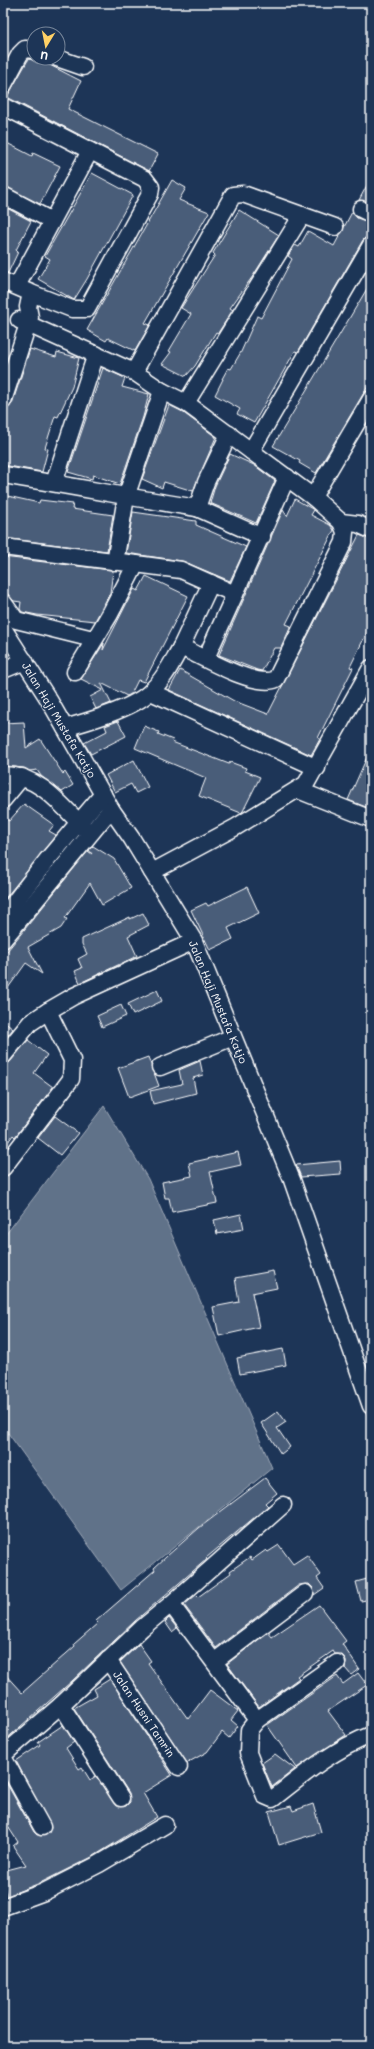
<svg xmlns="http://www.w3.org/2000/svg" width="374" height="2049" font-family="Mali,sans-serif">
<rect width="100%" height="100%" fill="#1d3557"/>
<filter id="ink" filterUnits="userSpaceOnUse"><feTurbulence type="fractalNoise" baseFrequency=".025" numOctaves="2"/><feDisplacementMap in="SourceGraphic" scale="8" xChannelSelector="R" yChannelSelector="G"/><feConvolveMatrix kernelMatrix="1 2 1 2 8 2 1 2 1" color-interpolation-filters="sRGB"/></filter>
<g filter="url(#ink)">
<path fill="#617289" stroke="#a0aab8" d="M104,1106L148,1179L272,1468L121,1590L3,1426V1238Z"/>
<g fill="#4a5d79" stroke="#fff">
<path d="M30,59L38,63L40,60L81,81L68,109L158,154L149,171L7,97L28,60Z"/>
<path d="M3,141L32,156L33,153L60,166L40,204L3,186Z"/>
<path d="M92,173L133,195L87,279L74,300L38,279L50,259L45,256Z"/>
<path d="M371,178V203L359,200Z"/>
<path d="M172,180L186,188L179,200L209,212L145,323L150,325L135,351L108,338L106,341L87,330Z"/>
<path d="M3,206L31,221L16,250L18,252L8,273L3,272Z"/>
<path d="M239,210L279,235L253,276L230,308L233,310L218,333L216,332L195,366L186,376L162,364L171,352L169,351L191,314L181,308L215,255L213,253Z"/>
<path d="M352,212L357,218L371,223V232L363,240L298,352L295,351L254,423L237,414L240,409L215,395L223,379H222L228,368L231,369L241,352L257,316L261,318L292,259L288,256L295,245L299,247L308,231L334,246Z"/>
<path d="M371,282V381L316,473L299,463L300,461L273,446Z"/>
<path d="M30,349L56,357L57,352L79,358L72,387L58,417L55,416L45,448L48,449L42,472L3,465V422L7,409L12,404Z"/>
<path d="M103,368L125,378L122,387L149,394L143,417L120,484L93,475L92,479L68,472Z"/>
<path d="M169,405L181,411L216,437L193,491L164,482L162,488L142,479Z"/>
<path d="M230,454L254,465L275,481L256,523L210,503L215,486Z"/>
<path d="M3,495L39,503L40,500L73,504L72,509L113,515L107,551L3,538Z"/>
<path d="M295,499L314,510L311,515L330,525L334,530L286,624L291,626L281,648H274L262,671L257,670L219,655L283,510L287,516Z"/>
<path d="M133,512L196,521V525L246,547L230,581L182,561L126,553Z"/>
<path d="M359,535L371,539V624L350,667L353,668L318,738L320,739L311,755L169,690L180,670L234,701L268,714Z"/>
<path d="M3,557L111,570L113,571L110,593L95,621L37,615L22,612L20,609L21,602L14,601L7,594L4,593L6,580L3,579Z"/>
<path d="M146,576L188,596L144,682L138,680L131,694L127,696L101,683L111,703L96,709L90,697L103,690L81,679L104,643L103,650L134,589L138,591Z"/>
<path d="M118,721L126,736L91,754L84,743L107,731L105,726Z"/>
<path d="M24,722L26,748L40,739L63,774L65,772L73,785L62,792L41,776L37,770L30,771L24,768L3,766V723Z"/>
<path d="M144,726L159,732L158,734L173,740L172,742L229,764L230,762L246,768L245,771L260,777L243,811L241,813L199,796L206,778L135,748Z"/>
<path d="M371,748V809L348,800Z"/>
<path d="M134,760L148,787L136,793L131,784L115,792L106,775Z"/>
<path d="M24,804L54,825L49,831L56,835L3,901V817L9,821Z"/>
<path d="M93,846L114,859L131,888L102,905L90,883L65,918L67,919L61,928L28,947L42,974L26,963L3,995V956L88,851L92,854L89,850Z"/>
<path d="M247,887L259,913L228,928L233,939L210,950L191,910L206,903L208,906Z"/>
<path d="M143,913L149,925L128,936L137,956L80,983L75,971L82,968L78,959L87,954L82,944V939L130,917V919Z"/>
<path d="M157,990L162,1001L133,1015L128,1004Z"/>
<path d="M121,1005L126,1016L102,1027L97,1016Z"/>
<path d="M3,1021L13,1029L3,1041Z"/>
<path d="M28,1040L47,1055L34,1073L53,1087L15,1137L13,1135L3,1149V1065L10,1062Z"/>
<path d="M148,1057L159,1086L129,1097L118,1068Z"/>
<path d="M200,1061L203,1075L193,1078L196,1093L153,1104L150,1091L182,1084L179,1070Z"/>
<path d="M55,1116L78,1133L60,1155L38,1138Z"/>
<path d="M238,1152L241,1165L210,1172L217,1203L172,1212L169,1198H165L162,1182L192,1176L189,1163Z"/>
<path d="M340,1161L341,1174L301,1177L296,1165Z"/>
<path d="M241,1214L244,1229L217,1234L214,1220Z"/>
<path d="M273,1271L277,1288L252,1293L259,1327L219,1336L213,1307L239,1302L235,1278Z"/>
<path d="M283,1349L286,1365L240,1374L237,1358Z"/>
<path d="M278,1411L286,1422L277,1428L290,1447L281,1454L261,1423Z"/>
<path d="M265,1478L277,1493L265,1503L268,1506L206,1558L207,1559L135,1621L72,1681L3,1742V1672L22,1693L75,1646L74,1644L98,1623L96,1621L155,1570L154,1568L167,1556L199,1528Z"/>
<path d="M279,1545L293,1564L307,1555L321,1575L317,1578L324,1588L314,1595L313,1588L309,1584L299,1585L216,1648L184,1605L196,1595L198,1597L231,1573L230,1571L250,1557L252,1560L266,1550L268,1552Z"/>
<path d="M371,1578V1599L361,1601L356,1582Z"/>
<path d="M319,1605L346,1641L342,1644L359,1669L351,1675L345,1668L346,1662L344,1657L341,1654H335L333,1651L297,1676L299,1678L259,1707L227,1664L268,1632L272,1637Z"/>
<path d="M169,1618L177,1628L172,1632L165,1622Z"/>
<path d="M139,1644L151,1661L148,1663L188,1719L210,1690L238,1711L231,1720L238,1726L229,1738L222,1732L207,1752L187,1763L120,1662Z"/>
<path d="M358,1673L367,1685L328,1711L346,1735L297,1768L267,1725L337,1676L343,1684Z"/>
<path d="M110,1679L172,1775L143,1793L157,1817L94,1856L40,1883L7,1896L3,1882V1871L26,1865L13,1846L18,1842L3,1819V1777L34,1832L37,1835H46L51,1828L16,1761L40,1745L38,1742L63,1725L74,1742L66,1748L79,1769L82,1767L90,1780L96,1776L116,1806H126L130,1802L129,1793L74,1708L97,1695L94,1689Z"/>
<path d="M275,1754L295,1769L272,1787L262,1763Z"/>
<path d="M313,1804L321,1832L279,1845L269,1812L291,1806L293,1811Z"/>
</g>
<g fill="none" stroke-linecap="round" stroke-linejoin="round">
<g stroke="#fff" stroke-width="19">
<g id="street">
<path d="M57,58L83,67"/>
<path d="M3,86L20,54L25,49L34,50"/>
<path d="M3,106L145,179L151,187L150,194L87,309H72L31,293"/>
<path d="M3,195L52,221"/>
<path d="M361,209L371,214"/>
<path d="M3,281L31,293L28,307L30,317L28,324L3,401"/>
<path d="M17,286L90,151"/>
<path d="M19,320L134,372L162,391L186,403L302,215"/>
<path d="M134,372L233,195L243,194L335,227"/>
<path d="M251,451L371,245"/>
<path d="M3,475C68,485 132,498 197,508L206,482L229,434"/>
<path d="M54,483L96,354"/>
<path d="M313,497L371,399"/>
<path d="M197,508L262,537"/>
<path d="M341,522L358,524L371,530"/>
<path d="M3,547L136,564L110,614L75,672"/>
<path d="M115,562L126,497L162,391"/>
<path d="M136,564L181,570L235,594L287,477"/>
<path d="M3,602L16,620L93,639"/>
<path d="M3,628L49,700L111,809L132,839L194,941L292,1180L371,1406"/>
<path d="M181,647L211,583"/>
<path d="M206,658L235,594"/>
<path d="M3,670L25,661"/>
<path d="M151,692L317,768"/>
<path d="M65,728C88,721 136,708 152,690C165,678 172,662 181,647C201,656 256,689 276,679L344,542L345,532L341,522L313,497L186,403"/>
<path d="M3,775C39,774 62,806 85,829"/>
<path d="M298,790L371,819"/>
<path d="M3,800L22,777"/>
<path d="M152,872L236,827L306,784L371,668"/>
<path d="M3,917L47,860L103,794"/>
<path d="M3,940L111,809"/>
<path d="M3,1056L30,1023L48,1011L74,996L194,941"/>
<path d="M160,1067L233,1037"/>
<path d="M3,1168L71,1079L72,1060L48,1011"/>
<path d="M171,1604L283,1505"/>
<path d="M108,1660L179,1767"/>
<path d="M215,1661L305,1593"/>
<path d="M61,1705L121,1798"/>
<path d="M257,1720L337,1663"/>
<path d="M3,1755L61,1705L142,1628L171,1604L257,1720L249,1730L248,1753L265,1796L272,1799L275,1797C304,1774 336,1748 371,1735"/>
<path d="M3,1757L42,1827"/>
<path d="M3,1907L44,1892L99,1864L165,1825"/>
</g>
</g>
<use href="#street" stroke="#1d3557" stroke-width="16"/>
</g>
</g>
<g text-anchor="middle" stroke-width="3" stroke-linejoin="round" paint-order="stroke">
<g font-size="11" fill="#fff" stroke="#1d3557">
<text transform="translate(59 720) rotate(59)" y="4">Jalan Haji Mustafa Katjo</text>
<text transform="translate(218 1002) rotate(67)" y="4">Jalan Haji Mustafa Katjo</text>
<text transform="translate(144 1714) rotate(56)" y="4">Jalan Husni Tamrin</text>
</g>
</g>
<rect width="374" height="2049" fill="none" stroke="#1d3557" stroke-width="16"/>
<rect x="8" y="8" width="358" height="2033" fill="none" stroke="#fff" stroke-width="1.5" filter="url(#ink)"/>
<g transform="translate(46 46) rotate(190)"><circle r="19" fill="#1d3557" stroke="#77869a"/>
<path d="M0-3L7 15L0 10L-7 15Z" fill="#ffd166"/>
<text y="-6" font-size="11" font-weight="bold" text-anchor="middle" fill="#ffffff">U</text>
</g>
</svg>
